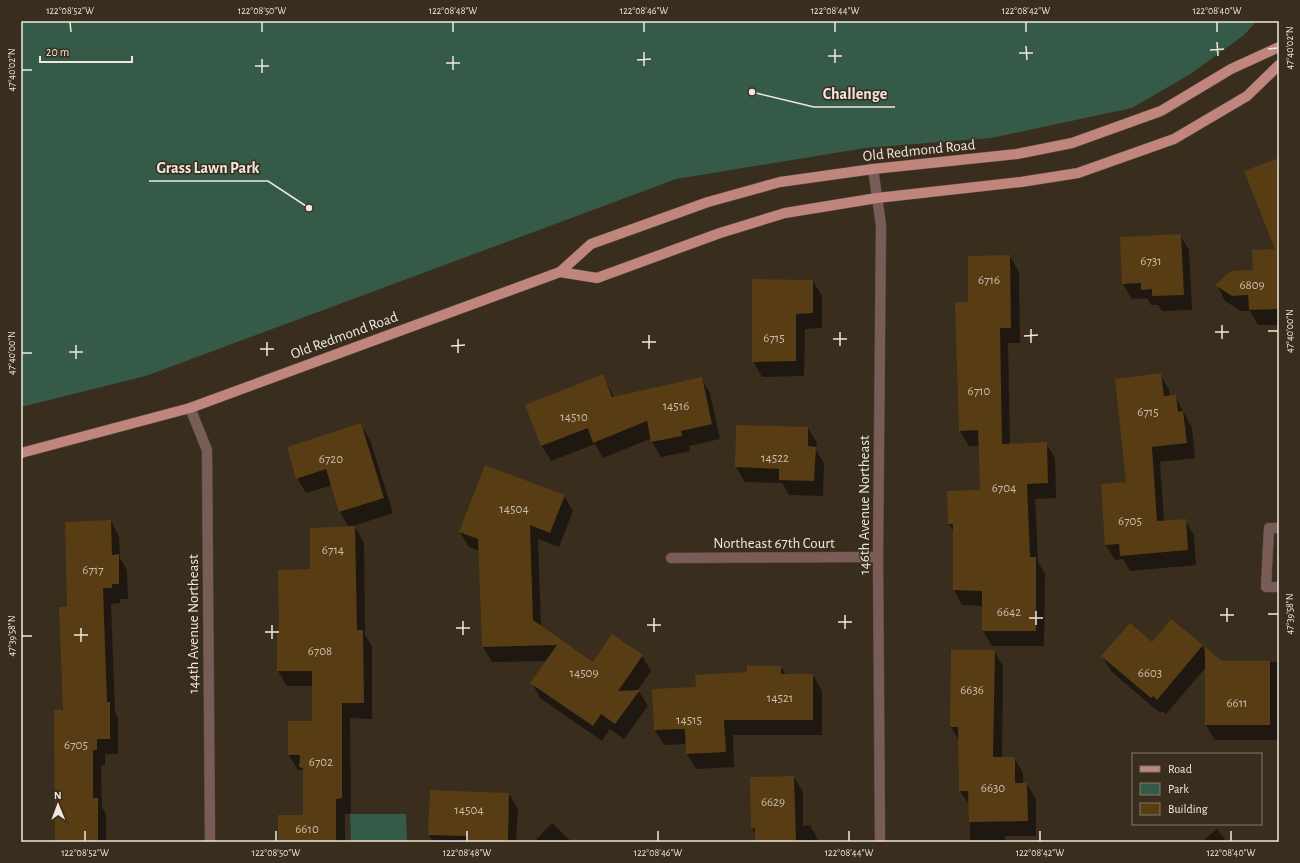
<svg xmlns="http://www.w3.org/2000/svg" width="1300" height="863" font-family="'Alegreya Sans',sans-serif">
<rect width="100%" height="100%" fill="#392d1e"/>
<g fill="#365a48">
<path d="M21,21H1257L1244,35L1192,73L1132,108L991,138L865,148L676,179L146,376L21,407Z"/>
<path d="M350,814H406L407,842H351Z"/>
</g>
<g fill="#0007">
<path d="M1279,159V327L1278,325H1258L1250,311H1241L1225,301L1217,285L1254,271L1276,250Z"/>
<path d="M1180,235L1189,250L1192,310L1162,311L1158,305H1151L1147,298L1132,299L1123,284Z"/>
<path d="M1010,256L1019,272L1020,343H1008L1010,444L1046,443L1055,458L1056,498L1035,499L1038,562L1045,574L1044,646H992L983,631V606L962,605L954,590V532L949,524L981,490L980,446H969L960,431L969,303Z"/>
<path d="M813,281L822,296V328L805,329L804,376L762,377L753,361Z"/>
<path d="M1160,374L1169,390L1170,397L1175,396L1192,428L1195,458L1160,462L1164,521L1185,520L1194,535L1196,565L1130,571L1123,559L1115,560L1106,545L1128,483Z"/>
<path d="M602,375L614,397L701,378L710,393L720,439L689,446L690,451L661,457L652,442V438L603,458L595,444L551,461L542,446L526,405Z"/>
<path d="M361,425L370,440L393,513L350,527H355L364,543L365,635L372,646V719L350,718L351,814H345V842H279L304,816V773L302,770H298L289,755L313,722V686H287L278,671L280,631L311,570L349,528L340,512L332,485L306,493L297,478Z"/>
<path d="M808,428L817,443L816,450L824,463L823,496L789,495L782,483L745,482L736,467Z"/>
<path d="M564,496L573,511L559,547L538,539L541,627L594,663L642,656L651,671L637,691H639L648,706L624,739L610,729L602,741L540,698L532,683L547,661L492,662L483,647L479,551L469,547L460,532Z"/>
<path d="M111,521L119,537L120,558L127,570L128,599H120V603L111,604L115,712L118,718V754H105V765H101L102,807L106,815V842H56L68,608Z"/>
<path d="M1172,620L1202,646L1206,653L1221,662H1279L1278,740H1215L1206,725V667L1166,714L1162,711L1160,713L1111,671L1102,656L1152,644Z"/>
<path d="M952,651H994L1003,666L1002,758H1014L1023,773V784H1027L1036,799V836H1005V842H970V806L960,791L959,741L951,727Z"/>
<path d="M781,667L786,675H813L822,691V735H733L734,767L696,769L687,754L686,744L664,745L655,730L697,688L748,673Z"/>
<path d="M794,777L803,792V826L810,825L819,842H756V835L752,828Z"/>
<path d="M509,794L518,809L516,842H433L429,834Z"/>
<path d="M552,823L572,842H534Z"/>
<path d="M1217,829L1227,842H1201Z"/>
</g>
<g fill="#583c13">
<path d="M1279,158V309L1249,310L1248,295L1232,296L1215,285L1231,271L1253,270L1252,250L1275,249L1244,171Z"/>
<path d="M1181,234L1184,295L1152,296V289L1141,290V283L1122,284L1120,237Z"/>
<path d="M1010,255L1011,328H1000L1002,444L1047,442L1048,483L1027,484L1030,557H1036V631H982V591L953,590V524H948L947,491L980,490L978,430L959,431L955,302H968V256Z"/>
<path d="M752,279L813,280V313L796,314V361L752,362Z"/>
<path d="M1161,373L1164,396L1176,395L1178,412L1183,411L1187,443L1152,447L1157,521L1186,519L1188,550L1120,556L1119,544L1105,545L1101,484L1126,482L1115,379Z"/>
<path d="M603,374L612,397L702,377L712,424L681,431L682,436L651,442L647,421L593,443L588,428L541,446L525,405Z"/>
<path d="M361,423L384,498L339,512L326,469L296,479L287,447Z"/>
<path d="M736,425L808,427V446L816,447L814,481L779,480V469L735,467Z"/>
<path d="M485,465L565,495L550,533L530,525L533,620L593,662L612,634L643,655L618,691L640,690L615,724L601,714L593,726L530,683L557,645L482,647L478,539L459,532Z"/>
<path d="M111,520L112,555L119,554V584H112V588H103L107,702H110V739H97V750H93V798H98V842H55L54,710H63L59,607H67L65,522Z"/>
<path d="M355,526L357,630H363L364,703H342V798L336,799V842H278V815H303V768L299,767L300,755H288V721H312V671H277V630H279L278,570L310,569V528Z"/>
<path d="M1171,619L1203,645L1157,700L1153,696L1151,698L1101,656L1130,623L1152,642Z"/>
<path d="M1205,647L1222,661H1270V725H1205Z"/>
<path d="M951,650H995L993,757H1015V783H1027L1028,821L969,822L968,791H959L958,727H950Z"/>
<path d="M747,666H781V674H813V720H724L726,752L686,754L685,729L654,730L652,689L696,687L695,675L747,672Z"/>
<path d="M794,776L796,842H755V828L751,829L750,777Z"/>
<path d="M430,790L509,793L508,842H468V836L428,835Z"/>
</g>
<g fill="none" stroke-linecap="round" stroke-linejoin="round">
<g stroke="#564b3d" stroke-width="11">
<g id="minor">
<path d="M873,169L881,225L878,557L880,842"/>
<path d="M190,408L207,450L210,842"/>
<path d="M1279,528H1269L1266,587H1279"/>
<path d="M671,558L878,557"/>
</g>
</g>
<g stroke="#564b3d" stroke-width="11">
<g id="major">
<path d="M560,272L597,278L720,233L785,213L877,198L1021,182L1078,173L1174,139L1247,96L1279,65"/>
<path d="M21,453L190,408L560,272L591,244L708,202L780,182L873,169L1017,154L1072,143L1161,111L1231,69L1279,47"/>
</g>
</g>
<use href="#minor" stroke="#795c58" stroke-width="10"/>
<use href="#major" stroke="#c0867e" stroke-width="10"/>
</g>
<path fill="none" stroke="#f0e8df" stroke-width="1.5" d="M70,22L71,32M262,22V32M453,22V32M644,22V32M835,22V32M1026,22V32M1217,22V32M1217,42L1218,56M1026,46L1027,60M835,49V63M1268,49L1278,48M1210,50L1224,49M644,52V66M1019,53H1033M453,56V70M828,56H842M262,59V73M637,60L651,59M446,63H460M255,66H269M22,70H32M1222,325V339M1031,329V343M1268,331H1278M840,332V346M1215,332H1229M649,335V349M1024,336L1038,335M458,339V353M833,339H847M267,342V356M642,342H656M76,345V359M451,346L465,345M260,349H274M69,352H83M22,353H32M1227,608V622M1036,611V625M1268,614H1278M845,615V629M1220,615H1234M654,618V632M1029,618H1043M463,621V635M838,622H852M272,625V639M647,625H661M81,628V642M456,628H470M265,632H279M74,635H88M22,636H32M85,831V841M276,831V841M467,831V841M658,831V841M849,831V841M1040,831V841M1231,831V841"/>
<g text-anchor="middle" stroke-width="3" stroke-linejoin="round" paint-order="stroke">
<g font-size="13" fill="#cabdac">
<text x="1151" y="265">6731</text>
<text x="989" y="284">6716</text>
<text x="1252" y="289">6809</text>
<text x="774" y="342">6715</text>
<text x="979" y="395">6710</text>
<text x="676" y="410">14516</text>
<text x="1148" y="416">6715</text>
<text x="574" y="421">14510</text>
<text x="775" y="462">14522</text>
<text x="331" y="463">6720</text>
<text x="1004" y="492">6704</text>
<text x="514" y="513">14504</text>
<text x="1130" y="525">6705</text>
<text x="333" y="554">6714</text>
<text x="93" y="574">6717</text>
<text x="1009" y="616">6642</text>
<text x="320" y="655">6708</text>
<text x="584" y="677">14509</text>
<text x="1150" y="677">6603</text>
<text x="972" y="694">6636</text>
<text x="780" y="702">14521</text>
<text x="1237" y="707">6611</text>
<text x="689" y="724">14515</text>
<text x="76" y="749">6705</text>
<text x="321" y="766">6702</text>
<text x="993" y="792">6630</text>
<text x="773" y="806">6629</text>
<text x="469" y="814">14504</text>
<text x="307" y="833">6610</text>
</g>
<g font-size="15" fill="#f0e8df" stroke="#392d1e">
<text transform="translate(919 150) rotate(-6)" y="5">Old Redmond Road</text>
<text transform="translate(344 335) rotate(-20)" y="5">Old Redmond Road</text>
<text transform="translate(864 505) rotate(-90)" y="5">146th Avenue Northeast</text>
<text x="774" y="548">Northeast 67th Court</text>
<text transform="translate(193 624) rotate(-90)" y="5">144th Avenue Northeast</text>
</g>
</g>
<path fill="none" stroke="#f0e8df" stroke-width="1.5" d="M752 92L814 107H895M309 208L268 181H149"/>
<g fill="#f0e8df" stroke="#392d1e" stroke-width="1.5">
<circle cx="752" cy="92" r="4"/>
<circle cx="309" cy="208" r="4"/>
</g>
<g font-size="16" text-anchor="middle" font-weight="bold" fill="#f0e8df" stroke="#392d1e" stroke-width="3" stroke-linejoin="round" paint-order="stroke">
<text x="855" y="99">Challenge</text>
<text x="208" y="173">Grass Lawn Park</text>
</g>
<rect width="1300" height="863" fill="none" stroke="#392d1e" stroke-width="44"/>
<rect x="1132" y="753" width="130" height="72" fill="#392d1e" stroke="#82786b"/>
<rect x="1140" y="766" width="20" height="6" fill="#c0867e" stroke="#82786b"/>
<text x="1168" y="773" font-size="12" fill="#f0e8df">Road</text>
<rect x="1140" y="783" width="20" height="12" fill="#365a48" stroke="#82786b"/>
<text x="1168" y="793" font-size="12" fill="#f0e8df">Park</text>
<rect x="1140" y="803" width="20" height="12" fill="#583c13" stroke="#82786b"/>
<text x="1168" y="813" font-size="12" fill="#f0e8df">Building</text>
<g transform="translate(58 805) rotate(359)" stroke="#392d1e" stroke-width="3" paint-order="stroke">
<path d="M0-3L7 15L0 10L-7 15Z" fill="#f0e8df"/>
<text y="-6" font-size="11" font-weight="bold" text-anchor="middle" fill="#f0e8df">N</text>
</g>
<path d="M40 56v6h92v-6" fill="none" stroke="#f0e8df" stroke-width="2"/>
<text x="46" y="56" font-size="12" fill="#f0e8df" stroke="#392d1e" stroke-width="3" paint-order="stroke">20 m</text>
<rect x="22" y="22" width="1256" height="819" fill="none" stroke="#f0e8df" stroke-width="1.5"/>
<g font-size="10" text-anchor="middle" fill="#f0e8df">
<text x="70" y="14">122°08'52"W</text>
<text x="262" y="14">122°08'50"W</text>
<text x="453" y="14">122°08'48"W</text>
<text x="644" y="14">122°08'46"W</text>
<text x="835" y="14">122°08'44"W</text>
<text x="1026" y="14">122°08'42"W</text>
<text x="1217" y="14">122°08'40"W</text>
<text transform="translate(1289 48) rotate(-90)" y="4">47°40'02"N</text>
<text transform="translate(11 70) rotate(-90)" y="4">47°40'02"N</text>
<text transform="translate(1289 331) rotate(-90)" y="4">47°40'00"N</text>
<text transform="translate(11 353) rotate(-90)" y="4">47°40'00"N</text>
<text transform="translate(1289 614) rotate(-90)" y="4">47°39'58"N</text>
<text transform="translate(11 636) rotate(-90)" y="4">47°39'58"N</text>
<text x="85" y="856">122°08'52"W</text>
<text x="276" y="856">122°08'50"W</text>
<text x="467" y="856">122°08'48"W</text>
<text x="658" y="856">122°08'46"W</text>
<text x="849" y="856">122°08'44"W</text>
<text x="1040" y="856">122°08'42"W</text>
<text x="1231" y="856">122°08'40"W</text>
</g>
</svg>
